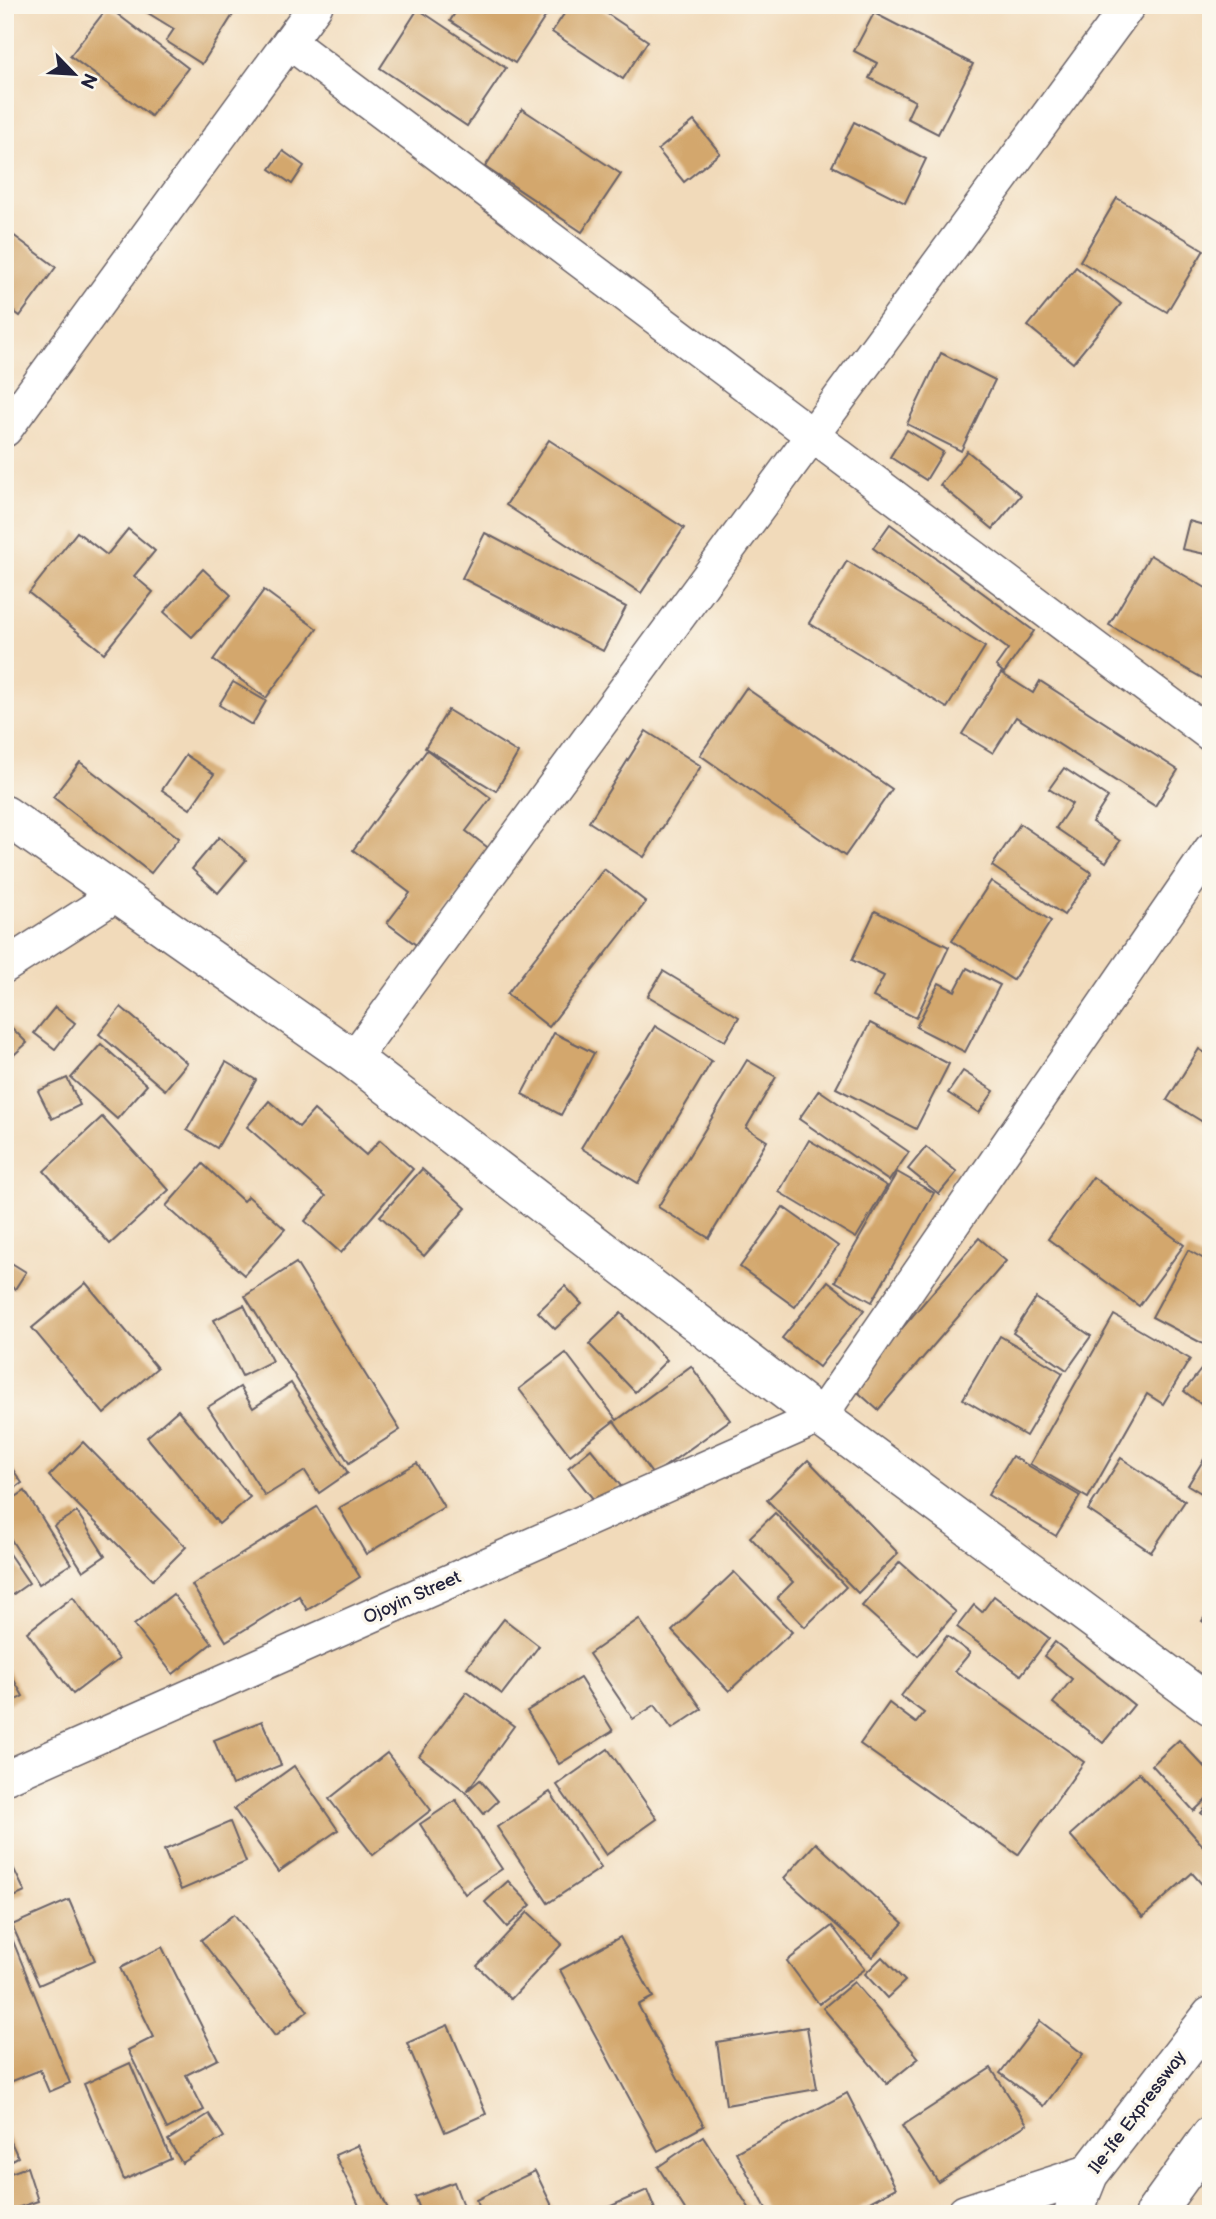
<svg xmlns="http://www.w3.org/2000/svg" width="1216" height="2219" font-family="'Balsamiq Sans',sans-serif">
<rect width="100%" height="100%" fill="#fbf7ec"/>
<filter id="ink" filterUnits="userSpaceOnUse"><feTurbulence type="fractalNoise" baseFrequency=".0143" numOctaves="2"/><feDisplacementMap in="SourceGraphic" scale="14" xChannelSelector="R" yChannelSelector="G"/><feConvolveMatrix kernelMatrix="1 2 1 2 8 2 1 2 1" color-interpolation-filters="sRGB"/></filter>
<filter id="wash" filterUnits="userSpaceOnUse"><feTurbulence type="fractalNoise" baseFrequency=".00686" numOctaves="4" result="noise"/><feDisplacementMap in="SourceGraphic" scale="28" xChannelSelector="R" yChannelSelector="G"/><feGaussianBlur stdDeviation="1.57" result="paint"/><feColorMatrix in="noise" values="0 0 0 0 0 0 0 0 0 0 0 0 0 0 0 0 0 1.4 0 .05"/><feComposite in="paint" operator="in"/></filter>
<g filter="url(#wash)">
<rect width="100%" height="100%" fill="#f1daba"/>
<g id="blocks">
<g fill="#d3a76d">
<path d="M135,5H239L202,64L166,41L174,29Z"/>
<path d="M460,5H553L515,63L450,21Z"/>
<path d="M570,5H594L648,41L623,79L552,32Z"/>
<path d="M108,7L188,68L151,116L70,56Z"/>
<path d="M418,9L506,68L467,126L380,68Z"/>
<path d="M874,13L973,64L938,134L907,118L915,101L869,78L877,63L854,51Z"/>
<path d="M522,109L621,174L582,232L485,167Z"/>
<path d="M694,121L720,153L684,182L658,150Z"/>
<path d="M854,122L926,159L905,203L832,166Z"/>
<path d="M283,151L304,166L292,184L270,169Z"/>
<path d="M1117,198L1204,250L1167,312L1080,261Z"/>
<path d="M5,229L56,267L20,316L5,305Z"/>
<path d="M1076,267L1121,304L1073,363L1028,326Z"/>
<path d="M941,353L995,380L961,451L907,424Z"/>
<path d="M907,430L943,452L926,480L890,457Z"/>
<path d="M549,440L684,528L641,593L506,505Z"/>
<path d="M967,451L1021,495L993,529L940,485Z"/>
<path d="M1189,521L1211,527L1205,554L1182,549Z"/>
<path d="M890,524L1034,631L1004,673L996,666L1008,649L873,548Z"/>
<path d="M128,529L155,551L134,576L153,592L104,653L29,593L77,532L107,555Z"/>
<path d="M485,533L626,607L603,651L462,578Z"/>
<path d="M1150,555L1211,591V683L1109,625Z"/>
<path d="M847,561L985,647L947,708L809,623Z"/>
<path d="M203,569L231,595L192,637L164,612Z"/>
<path d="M264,590L317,629L266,698L213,660Z"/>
<path d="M1001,673L1033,693L1040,681L1178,770L1155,806L1016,717L993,753L962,734Z"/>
<path d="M233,682L266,701L252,725L219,705Z"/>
<path d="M746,688L892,789L845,856L700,755Z"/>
<path d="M448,710L518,753L496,791L425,748Z"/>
<path d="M646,731L701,766L644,857L589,822Z"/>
<path d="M427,750L491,798L466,831L491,850L419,947L387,923L410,893L353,850Z"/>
<path d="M186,755L214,774L190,809L162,790Z"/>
<path d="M80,762L179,838L151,873L53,797Z"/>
<path d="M1064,768L1108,797L1092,822L1120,841L1106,862L1056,828L1072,804L1049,789Z"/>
<path d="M1020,824L1092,873L1064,915L992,866Z"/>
<path d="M219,837L246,860L218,893L192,869Z"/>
<path d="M604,869L646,902L549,1027L507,994Z"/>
<path d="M991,881L1051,921L1013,980L952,941Z"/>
<path d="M875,911L949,947L916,1018L873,997L884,976L852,960Z"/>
<path d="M967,968L1000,985L965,1052L916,1027L939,983L955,991Z"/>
<path d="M663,971L739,1017L725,1041L648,996Z"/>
<path d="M55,1007L75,1023L55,1049L34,1033Z"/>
<path d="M121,1007L187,1063L165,1090L99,1034Z"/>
<path d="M870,1023L949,1064L916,1129L836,1088Z"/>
<path d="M655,1026L712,1061L638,1183L581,1148Z"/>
<path d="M11,1027L27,1043L5,1063V1032Z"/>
<path d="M554,1033L594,1053L561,1115L522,1094Z"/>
<path d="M101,1044L147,1085L117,1119L71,1078Z"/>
<path d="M1199,1049L1211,1057V1127L1167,1100Z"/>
<path d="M747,1060L776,1077L746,1128L767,1141L709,1238L658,1207Z"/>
<path d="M226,1062L256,1080L217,1148L187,1130Z"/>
<path d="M963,1071L994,1091L979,1113L948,1093Z"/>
<path d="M67,1078L80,1105L52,1119L38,1091Z"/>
<path d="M819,1090L909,1152L889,1181L799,1119Z"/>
<path d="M269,1101L299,1127L314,1110L366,1155L380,1140L413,1169L341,1253L305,1221L326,1196L247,1127Z"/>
<path d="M102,1117L169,1190L110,1244L44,1171Z"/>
<path d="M809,1140L887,1186L856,1238L779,1192Z"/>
<path d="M926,1147L957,1172L939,1194L908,1169Z"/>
<path d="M203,1164L243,1201L248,1196L285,1229L244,1275L166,1206Z"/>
<path d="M422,1169L466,1208L424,1256L380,1216Z"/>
<path d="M897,1172L934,1193L872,1302L835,1281Z"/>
<path d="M1093,1177L1184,1245L1139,1306L1048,1239Z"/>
<path d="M783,1207L838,1246L795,1307L740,1267Z"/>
<path d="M979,1238L1006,1261L878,1410L852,1387Z"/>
<path d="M1188,1250L1211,1263V1348L1152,1317Z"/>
<path d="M5,1259L26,1272L15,1289L5,1282Z"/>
<path d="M296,1263L400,1430L349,1463L245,1296Z"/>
<path d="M828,1281L864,1310L819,1367L782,1338Z"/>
<path d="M86,1283L157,1368L104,1414L32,1328Z"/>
<path d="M565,1286L582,1304L555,1329L538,1312Z"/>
<path d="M1036,1298L1091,1336L1067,1370L1013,1333Z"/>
<path d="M244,1305L272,1361L242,1376L214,1320Z"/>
<path d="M621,1313L667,1360L635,1392L589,1344Z"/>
<path d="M1114,1315L1190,1359L1163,1404L1147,1394L1088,1498L1030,1464Z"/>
<path d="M1000,1336L1063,1373L1026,1436L963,1399Z"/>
<path d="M566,1353L617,1420L691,1366L730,1420L653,1475L614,1421L570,1455L519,1389Z"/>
<path d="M1211,1357V1412L1184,1391Z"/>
<path d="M291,1383L348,1473L319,1493L305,1471L265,1496L208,1407L240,1387L253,1408Z"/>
<path d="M178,1410L250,1497L219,1524L147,1437Z"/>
<path d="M83,1442L186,1547L153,1580L49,1476Z"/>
<path d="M1211,1448V1499L1188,1485Z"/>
<path d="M591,1449L621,1486L598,1505L568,1468Z"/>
<path d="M1012,1456L1080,1496L1056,1536L988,1495Z"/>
<path d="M1121,1458L1185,1501L1151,1552L1088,1510Z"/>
<path d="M808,1460L898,1553L858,1593L767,1500Z"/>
<path d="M7,1461L22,1483L5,1495V1462Z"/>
<path d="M417,1463L444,1507L366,1554L339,1508Z"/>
<path d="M25,1491L71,1564L39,1584L5,1530V1504Z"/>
<path d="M317,1507L360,1577L307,1610L299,1596L226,1641L192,1585Z"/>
<path d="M77,1512L105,1556L83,1571L54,1526Z"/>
<path d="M775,1513L846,1587L805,1627L777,1598L793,1582L750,1537Z"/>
<path d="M5,1548L29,1583L5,1600Z"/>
<path d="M900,1562L956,1612L918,1656L862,1606Z"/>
<path d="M734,1572L792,1632L729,1691L672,1631Z"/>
<path d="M173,1594L212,1643L173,1674L134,1625Z"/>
<path d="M994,1596L1049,1638L1021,1675L957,1627L974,1605L982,1612Z"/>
<path d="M73,1597L119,1659L73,1694L27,1632Z"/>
<path d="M1211,1608V1627L1202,1621Z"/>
<path d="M504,1619L539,1646L502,1694L467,1667Z"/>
<path d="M639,1619L702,1709L672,1729L655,1705L633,1719L589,1654Z"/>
<path d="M947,1636L970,1653L955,1671L1084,1762L1018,1855L860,1744L889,1703L916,1723L924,1713L901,1696Z"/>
<path d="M1055,1642L1134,1705L1103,1743L1053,1703L1072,1679L1044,1656Z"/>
<path d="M5,1664L23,1696L5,1706Z"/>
<path d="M580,1678L613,1731L559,1764L527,1711Z"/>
<path d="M467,1692L514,1726L467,1791L480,1780L498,1801L484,1814L466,1792L419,1756Z"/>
<path d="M262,1721L281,1765L232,1785L214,1740Z"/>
<path d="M1179,1740L1211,1774V1795L1194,1811L1152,1765Z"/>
<path d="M608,1749L657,1819L606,1855L557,1785Z"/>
<path d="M387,1753L431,1810L373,1855L329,1799Z"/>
<path d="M294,1766L338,1830L278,1872L234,1809Z"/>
<path d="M1139,1773L1211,1855V1889L1208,1891L1192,1873L1143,1917L1070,1835Z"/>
<path d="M550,1792L601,1868L548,1903L497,1827Z"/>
<path d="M456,1800L502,1869L465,1894L420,1824Z"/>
<path d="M1211,1802V1822L1201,1813Z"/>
<path d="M230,1822L246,1862L181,1890L164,1850Z"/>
<path d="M816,1843L903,1923L872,1957L784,1878Z"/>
<path d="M10,1861L25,1892L5,1901V1864Z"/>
<path d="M508,1881L531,1905L507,1927L485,1902Z"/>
<path d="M69,1900L95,1960L39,1985L12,1925Z"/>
<path d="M528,1912L562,1944L511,1999L477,1966Z"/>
<path d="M234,1914L308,2011L275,2036L201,1940Z"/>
<path d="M5,1921L70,2083L49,2092L40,2070L5,2084Z"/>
<path d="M832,1926L865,1969L819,2004L787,1961Z"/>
<path d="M620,1937L653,1997L638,2005L704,2126L658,2151L560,1970Z"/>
<path d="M162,1947L218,2059L186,2075L204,2110L167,2129L128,2050L154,2037L120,1968Z"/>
<path d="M882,1957L905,1981L887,1998L865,1974Z"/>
<path d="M854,1982L919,2058L887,2084L823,2008Z"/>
<path d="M1040,2021L1083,2054L1044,2106L1000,2073Z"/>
<path d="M448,2025L486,2114L445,2132L407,2043Z"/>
<path d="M807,2027L817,2089L726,2105L717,2042Z"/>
<path d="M130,2063L171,2159L124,2180L84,2084Z"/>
<path d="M991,2068L1027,2124L938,2182L902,2126Z"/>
<path d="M847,2093L896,2188L847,2214H769L736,2152Z"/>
<path d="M209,2114L224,2137L182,2163L168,2140Z"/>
<path d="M5,2129L18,2157L5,2164Z"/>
<path d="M703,2136L753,2214H688L658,2167Z"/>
<path d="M358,2145L388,2209L377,2214H363L335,2155Z"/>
<path d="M27,2167L38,2201L5,2212V2175Z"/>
<path d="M535,2171L556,2214H483L476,2200Z"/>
<path d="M454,2182L466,2214H422L415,2197Z"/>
<path d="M647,2190L657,2214H593Z"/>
</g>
</g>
</g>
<g filter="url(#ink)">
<use href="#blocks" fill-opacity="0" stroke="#6a6267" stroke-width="2"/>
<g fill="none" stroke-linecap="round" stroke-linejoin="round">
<g stroke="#6a6267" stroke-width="36">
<g id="minor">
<path d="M289,42L1211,735"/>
<path d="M5,430L316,5"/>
<path d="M5,966L119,893"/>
<path d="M353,1059L1129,5"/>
<path d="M5,1778L820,1417L1211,849"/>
</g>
</g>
<g stroke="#6a6267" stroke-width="41">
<path id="tertiary" d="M5,815L353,1059L820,1417L1211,1706"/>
</g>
<g stroke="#6a6267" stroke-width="41">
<g id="primary">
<path d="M966,2214L1089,2174"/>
<path d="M1073,2214L1089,2174L1211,2016"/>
<path d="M1154,2214L1211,2135"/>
</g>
</g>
<use href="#minor" stroke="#fff" stroke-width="33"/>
<use href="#tertiary" stroke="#fff" stroke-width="38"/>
<use href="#primary" stroke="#fff" stroke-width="38"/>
</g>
</g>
<g text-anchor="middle" stroke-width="7" stroke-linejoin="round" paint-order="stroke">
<g font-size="18" fill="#22223b" stroke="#fbf7ec">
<text transform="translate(412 1597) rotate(-24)" y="6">Ojoyin Street</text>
<text transform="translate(1137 2112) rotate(-53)" y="6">Ile-Ife Expressway</text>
</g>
</g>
<rect width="1216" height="2219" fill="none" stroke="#fbf7ec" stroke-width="28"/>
<g transform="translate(74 74) rotate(115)" stroke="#fbf7ec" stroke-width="5" paint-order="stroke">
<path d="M0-5L12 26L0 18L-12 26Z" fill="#22223b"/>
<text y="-10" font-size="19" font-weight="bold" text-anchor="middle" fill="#22223b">N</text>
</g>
</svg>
